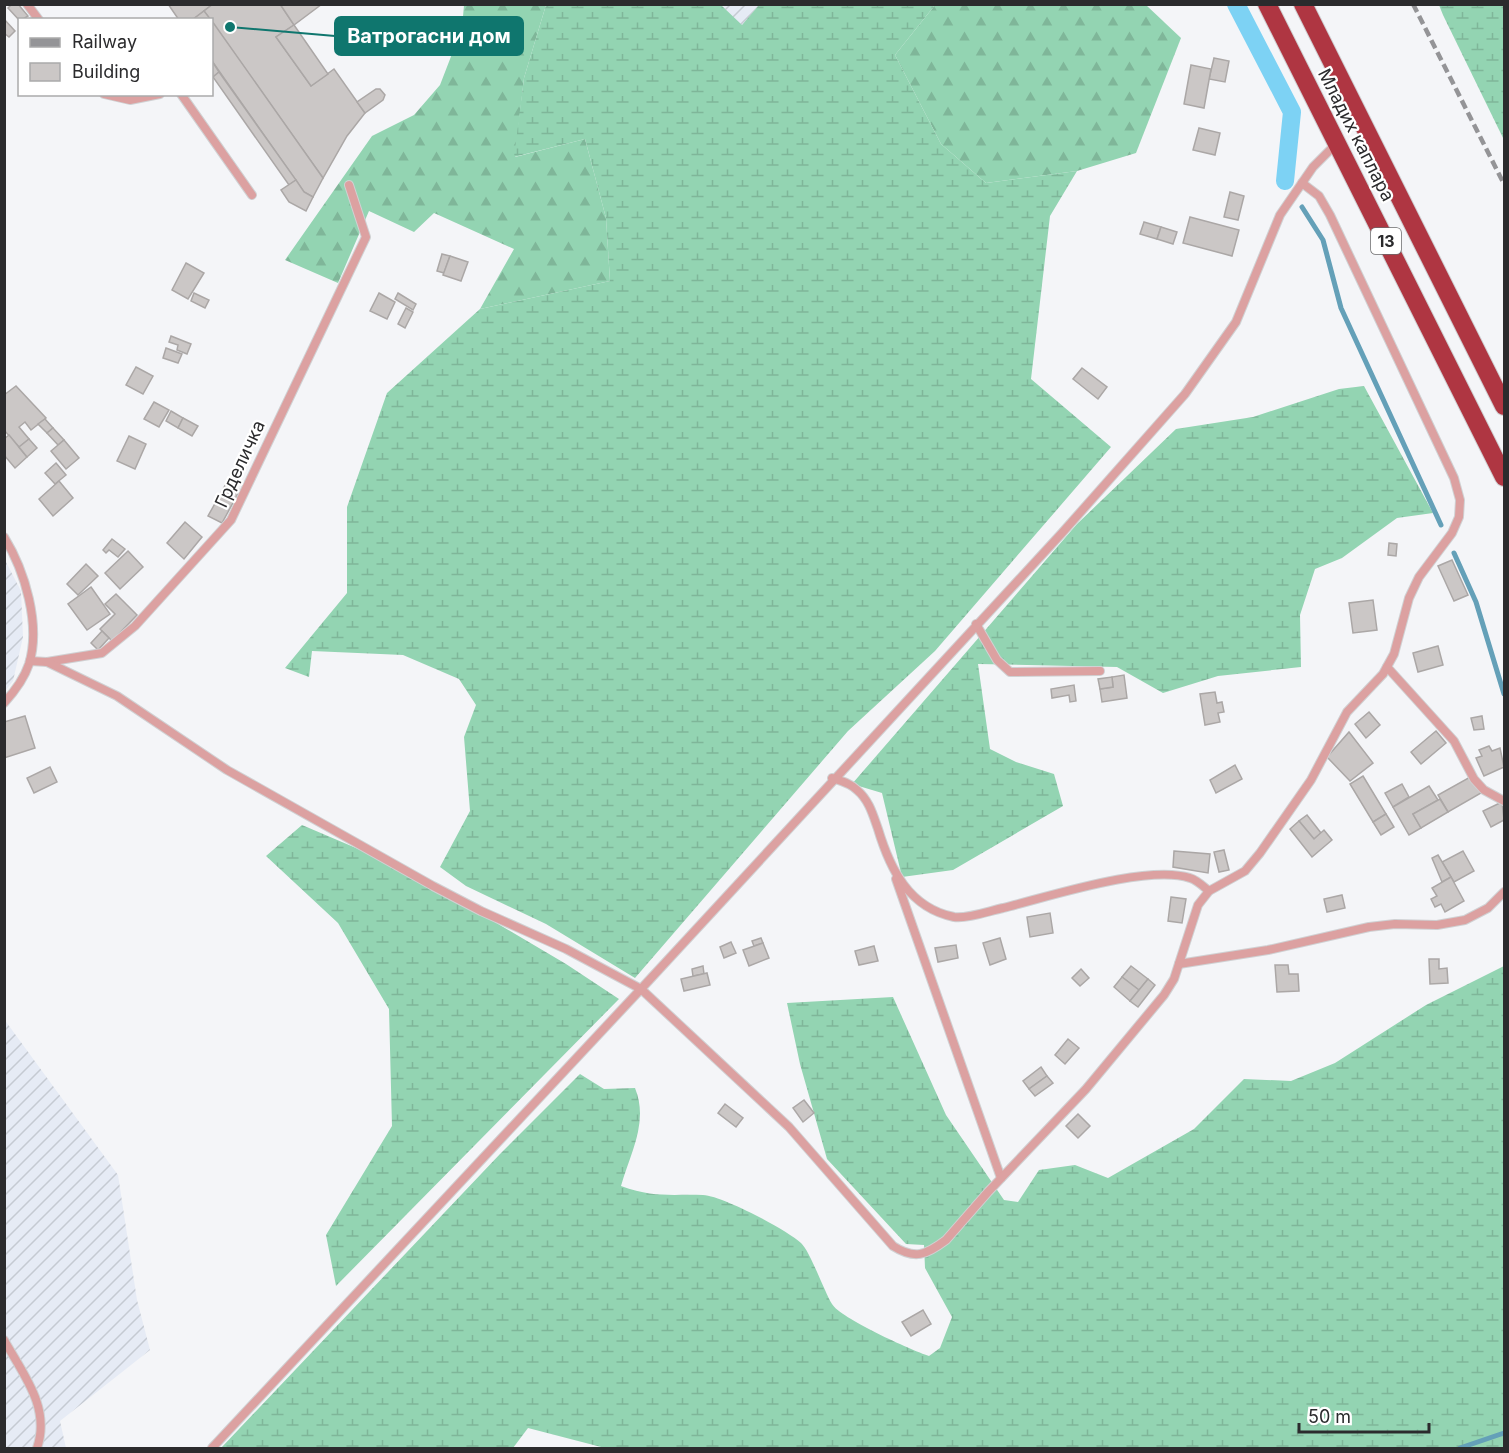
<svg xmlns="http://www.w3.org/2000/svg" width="1509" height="1453" font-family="Inter,sans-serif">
<defs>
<pattern id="industrial-furrows" width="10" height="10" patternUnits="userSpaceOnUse" patternTransform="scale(1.5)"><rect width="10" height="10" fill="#e6ebf5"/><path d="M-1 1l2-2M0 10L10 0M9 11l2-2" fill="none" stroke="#c5cad2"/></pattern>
<pattern id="forest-firs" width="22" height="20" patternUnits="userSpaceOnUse" patternTransform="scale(1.5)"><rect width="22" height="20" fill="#93d4b2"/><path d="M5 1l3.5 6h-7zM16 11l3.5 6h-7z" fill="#7fb699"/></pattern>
<pattern id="wetland-marsh" width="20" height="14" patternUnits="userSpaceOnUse" patternTransform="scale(1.5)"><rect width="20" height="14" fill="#93d4b2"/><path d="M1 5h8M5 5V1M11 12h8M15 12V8" fill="none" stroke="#7fb699"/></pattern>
</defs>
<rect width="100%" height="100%" fill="#f4f5f8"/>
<g fill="url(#industrial-furrows)">
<path d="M721,5H759L742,26Z"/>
<path d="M5,560L21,591L23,637L13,681L5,691Z"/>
<path d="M4,1019L118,1175L137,1300L150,1350L60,1421L66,1448H5Z"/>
</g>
<g fill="url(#forest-firs)">
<path d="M464,5H546L524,78L515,157L585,139L606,218L610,281L480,309L514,249L434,213L414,232L369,211L338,283L285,260L372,136L414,115L440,85L462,28Z"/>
<path d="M935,5H1146L1181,38L1136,153L1077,171L986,183L941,144L895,55Z"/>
</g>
<g fill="url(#wetland-marsh)">
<path d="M546,5H721L742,25L759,5H935L895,55L941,144L986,183L1077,171L1050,216L1031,379L1111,447L935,651L848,731L635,978L546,924L466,886L440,867L470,811L464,737L476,705L459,679L403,655L312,651L309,677L285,668L347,593V507L387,393L480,309L610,281L606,218L585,139L514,157L524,78Z"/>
<path d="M1439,5H1504V140L1443,15Z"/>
<path d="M1364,386L1433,513L1397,518L1342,558L1315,569L1300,615L1301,667L1218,676L1163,693L1117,667L978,664L990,749L1016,762L1054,774L1063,806L953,870L902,877L882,793L852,784L1077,524L1176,429L1253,417L1339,389Z"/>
<path d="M302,825L403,868L566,964L619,999L336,1286L326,1235L392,1126L389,1009L338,923L266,856Z"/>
<path d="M1504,966V1448H605L528,1428L513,1448H221L500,1154L580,1074L604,1089L635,1088C649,1122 630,1154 621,1186C654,1198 670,1194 703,1195C723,1196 785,1229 801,1243C810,1251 824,1291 832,1304C840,1318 911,1350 929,1356L940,1348L952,1317L925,1268L924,1245L906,1244L827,1159L800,1064L787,1003L893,997L946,1115L1004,1200L1018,1202L1039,1170L1075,1165L1108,1178L1194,1129L1244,1079L1291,1081L1335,1063L1426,1005Z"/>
</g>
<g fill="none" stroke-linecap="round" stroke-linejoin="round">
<g stroke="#64a0b8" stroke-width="5">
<path d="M1302,207L1323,240L1341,308L1441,525"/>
<path d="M1454,553L1476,602L1504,694"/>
<path d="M1460,1448L1504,1433"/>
</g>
<path stroke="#7dd2f4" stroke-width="18" d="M1236,4L1292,112L1285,181"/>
</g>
<g fill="#cbc7c6" stroke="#aba7a6" stroke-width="1.5">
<path d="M12,4H18L28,16L20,21L8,8Z"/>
<path d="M168,4H213L192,20H179Z"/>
<path d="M213,4H280L294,25L276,37L311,86L334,69L365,113L347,136L323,178L204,11Z"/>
<path d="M280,4H322L294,25Z"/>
<path d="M204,11L211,20H192Z"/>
<path d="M4,19L15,31L9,37L4,33Z"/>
<path d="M212,21L323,178L313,197L304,192L212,61Z"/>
<path d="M294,25L328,74L311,86L276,37Z"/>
<path d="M1214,58L1229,61L1225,82L1209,79Z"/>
<path d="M212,61L219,72L212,78Z"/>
<path d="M1191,65L1211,69L1204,108L1184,104Z"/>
<path d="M219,72L296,180L289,185L213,77Z"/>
<path d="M376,89H380L385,95L383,100L365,113L357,102Z"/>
<path d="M1199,128L1220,133L1215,155L1193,150Z"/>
<path d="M296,180L304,192L313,197L306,211L289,202L281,190Z"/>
<path d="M1230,192L1244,196L1238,220L1224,217Z"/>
<path d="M1190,217L1239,230L1232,256L1183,243Z"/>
<path d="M1144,222L1161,227L1157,239L1140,234Z"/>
<path d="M1161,227L1177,232L1173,244L1157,239Z"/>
<path d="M442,254L450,256L444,273L437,271Z"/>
<path d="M450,256L468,262L461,281L443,275Z"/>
<path d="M186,263L204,273L188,299L172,290Z"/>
<path d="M194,293L209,300L205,308L191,301Z"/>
<path d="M379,293L395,302L387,319L370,311Z"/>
<path d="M398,293L416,304L413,310L395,299Z"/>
<path d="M406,308L413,312L405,328L398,324Z"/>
<path d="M171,336L191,344L187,354L177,350L178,345L169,342Z"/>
<path d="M166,348L182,354L178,363L163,358Z"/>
<path d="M136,367L153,376L143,394L126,385Z"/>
<path d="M1082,368L1107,387L1098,399L1073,379Z"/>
<path d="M16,386L46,418L31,430L25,422L19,427L29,439L19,447L4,430V395Z"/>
<path d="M154,402L169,410L159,427L144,419Z"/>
<path d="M171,411L183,418L178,428L166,421Z"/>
<path d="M183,418L198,426L192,436L178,428Z"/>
<path d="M45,419L53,428L47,433L38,424Z"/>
<path d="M53,428L64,440L58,445L47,433Z"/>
<path d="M9,435L27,457L15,468L4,455V439Z"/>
<path d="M129,436L146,444L135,469L117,461Z"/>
<path d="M29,439L37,448L27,457L19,447Z"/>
<path d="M64,440L79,458L66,469L51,451Z"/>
<path d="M56,463L66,475L55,484L45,473Z"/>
<path d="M59,481L73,498L53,516L39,499Z"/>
<path d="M227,482L240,490L222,523L208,516Z"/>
<path d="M185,522L202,537L184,559L167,543Z"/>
<path d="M112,539L125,549L118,557L109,550L106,553L103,550Z"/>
<path d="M1389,543L1397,544L1396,556L1388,555Z"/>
<path d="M128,551L143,567L120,589L105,573Z"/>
<path d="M1452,560L1468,595L1454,601L1438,566Z"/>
<path d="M86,564L98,576L78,595L67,584Z"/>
<path d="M91,587L110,614L87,630L68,604Z"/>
<path d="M116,594L137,615L112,641L100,629L115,614L105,604Z"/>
<path d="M1373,600L1377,630L1353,633L1349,603Z"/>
<path d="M102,631L109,638L98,650L91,643Z"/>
<path d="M1438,646L1443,665L1418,672L1413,653Z"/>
<path d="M1124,675L1127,698L1102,702L1100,689L1113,687L1112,677Z"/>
<path d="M1112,677L1113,687L1100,689L1098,679Z"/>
<path d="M1074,685L1076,701L1070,702L1069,695L1052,698L1051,689Z"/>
<path d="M1215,692L1217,703L1222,702L1224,712L1218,713L1220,722L1205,725L1200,694Z"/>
<path d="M1369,712L1380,725L1366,738L1355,724Z"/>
<path d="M25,716L35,748L4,758V722Z"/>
<path d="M1482,716L1484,729L1474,730L1471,718Z"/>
<path d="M1436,731L1446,743L1421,764L1411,752Z"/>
<path d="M1349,732L1373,763L1350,781L1327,757Z"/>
<path d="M1489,746L1492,751L1500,748L1504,767L1484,776L1476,758L1482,756L1479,750Z"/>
<path d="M1235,765L1242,779L1216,793L1210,780Z"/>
<path d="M50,767L57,782L34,793L27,778Z"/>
<path d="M1363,776L1386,814L1373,822L1350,784Z"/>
<path d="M1472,776L1481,793L1448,812L1438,795Z"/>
<path d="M1402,784L1409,797L1393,807L1385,793Z"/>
<path d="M1429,786L1438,800L1413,814L1421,828L1409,835L1393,807Z"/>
<path d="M1440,799L1448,812L1421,828L1413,814Z"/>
<path d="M1502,802L1504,820L1491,827L1483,811Z"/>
<path d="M1386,814L1394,827L1381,835L1373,822Z"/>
<path d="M1307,815L1321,833L1314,839L1299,821Z"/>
<path d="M1299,821L1314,839L1324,830L1332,840L1312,857L1290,829Z"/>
<path d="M1224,850L1229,870L1219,872L1214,852Z"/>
<path d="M1174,851L1210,854L1208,873L1173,867Z"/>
<path d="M1463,851L1474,871L1454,882L1442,862Z"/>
<path d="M1438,855L1451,877L1442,882L1432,858Z"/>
<path d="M1451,877L1464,901L1445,912L1441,904L1435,907L1431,899L1437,896L1432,888Z"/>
<path d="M1342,895L1345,908L1327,912L1324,899Z"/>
<path d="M1171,897L1186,899L1182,923L1168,921Z"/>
<path d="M1050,913L1053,933L1030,937L1027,917Z"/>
<path d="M761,938L763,943L754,946L752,941Z"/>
<path d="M1000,938L1006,959L990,965L983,943Z"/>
<path d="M731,942L736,953L724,958L720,947Z"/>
<path d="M763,943L769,958L749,966L743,950Z"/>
<path d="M956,945L958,958L938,962L935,948Z"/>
<path d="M874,946L878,961L859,965L855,951Z"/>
<path d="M1429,959H1439V969L1447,968L1448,983L1430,984Z"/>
<path d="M1275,965H1288L1289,974H1298L1299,991L1277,992Z"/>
<path d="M703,966L704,974L693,976L692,969Z"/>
<path d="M1131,966L1148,979L1139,990L1122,977Z"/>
<path d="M1081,969L1089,978L1080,986L1072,978Z"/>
<path d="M707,973L710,985L684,991L681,979Z"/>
<path d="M1122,977L1139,990L1130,1001L1114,987Z"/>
<path d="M1148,979L1155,985L1138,1007L1130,1001Z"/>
<path d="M1068,1039L1079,1048L1065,1064L1055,1055Z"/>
<path d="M1041,1067L1047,1076L1029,1089L1023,1081Z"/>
<path d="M1047,1076L1053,1083L1035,1096L1029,1089Z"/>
<path d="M804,1100L814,1113L803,1122L793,1108Z"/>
<path d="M725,1104L743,1118L736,1127L718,1113Z"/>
<path d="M1078,1114L1090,1126L1078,1138L1066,1126Z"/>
<path d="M923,1310L931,1324L911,1336L902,1322Z"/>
</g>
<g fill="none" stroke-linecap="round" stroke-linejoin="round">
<g stroke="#d0d1d3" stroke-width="10">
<g id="lane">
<path d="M27,4L39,20"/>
<path d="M104,94L130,100L160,94"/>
<path d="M181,94L252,195"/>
<path d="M4,537C25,571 41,625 29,664C24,679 15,691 4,703"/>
<path d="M976,624L997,660L1010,672L1100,671"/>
<path d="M30,661L47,662L102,653L135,626L231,520L366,237L349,185"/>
<path d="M47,662L117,696L227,770L433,886L481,911L566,949L641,989L1062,533L1185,394L1236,322L1280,215L1313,167L1331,149"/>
<path d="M1387,667L1454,741L1474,779L1484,790L1504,801"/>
<path d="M832,778C841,781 850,783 857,790C869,800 873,815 878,829C890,869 909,908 954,917C967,919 989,911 1003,908C1048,897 1148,864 1190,878C1197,880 1204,887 1209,891"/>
<path d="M896,879L1001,1178"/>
<path d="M1179,964L1268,950L1369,927L1395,924L1437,925L1465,920L1488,908L1504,892"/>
<path d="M4,1340C23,1374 51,1408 37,1448"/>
<path d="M212,1448L641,989L789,1127L893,1246C915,1260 926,1255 946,1240L988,1192L1086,1089L1164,995L1174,979L1198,905L1209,891L1245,871L1260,853L1311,780L1347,712L1383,674L1394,654L1409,598L1419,577L1452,533L1459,517L1460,500L1454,478L1330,215L1319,196L1302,183"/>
</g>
</g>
<g stroke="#d0d1d3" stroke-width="20">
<g id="highway">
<path d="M1267,4L1504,477"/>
<path d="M1303,4L1504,406"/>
</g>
</g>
<use href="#lane" stroke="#dca1a1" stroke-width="8"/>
<use href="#highway" stroke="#af3642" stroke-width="18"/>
<path stroke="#949497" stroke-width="4.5" stroke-dasharray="9 4.5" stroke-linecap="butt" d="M1413,4L1504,184"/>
</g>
<g text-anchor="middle" stroke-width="4.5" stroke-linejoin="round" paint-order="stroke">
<rect fill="#fff" stroke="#6b6b6c" stroke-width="1.5" x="1371" y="228" width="30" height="26" rx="4.5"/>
<g font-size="16" font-weight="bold" fill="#2b2b2d">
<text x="1386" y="247">13</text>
</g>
<g font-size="18" fill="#2b2b2d" stroke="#fff">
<text transform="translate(1356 135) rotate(63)" y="6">Младих каплара</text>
<text transform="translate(240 464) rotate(-65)" y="6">Грделичка</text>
</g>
</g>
<path fill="none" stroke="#0f766e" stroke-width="2" d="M230 27L335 36"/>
<circle fill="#0f766e" stroke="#fff" stroke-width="2" cx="230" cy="27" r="6"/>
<rect fill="#0f766e" stroke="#0f766e" stroke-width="2" x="335" y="17" width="188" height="38" rx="6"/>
<g font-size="20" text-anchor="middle" font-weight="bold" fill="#fff">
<text x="429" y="43">Ватрогасни дом</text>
</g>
<rect width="1509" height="1453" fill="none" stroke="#2b2b2d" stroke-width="12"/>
<rect x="18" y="18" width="195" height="78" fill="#ffffff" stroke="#aaaaab" stroke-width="1.5"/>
<rect x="30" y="38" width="30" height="9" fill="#949497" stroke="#aaaaab" stroke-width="1.5"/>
<text x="72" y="48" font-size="18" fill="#2b2b2d">Railway</text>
<rect x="30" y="63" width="30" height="18" fill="#cbc7c6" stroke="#aaaaab" stroke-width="1.5"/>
<text x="72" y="78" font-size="18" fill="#2b2b2d">Building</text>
<path d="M1299 1423v9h130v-9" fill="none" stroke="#2b2b2d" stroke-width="3"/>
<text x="1308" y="1423" font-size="18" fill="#2b2b2d" stroke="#ffffff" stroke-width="4.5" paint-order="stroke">50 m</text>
</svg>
